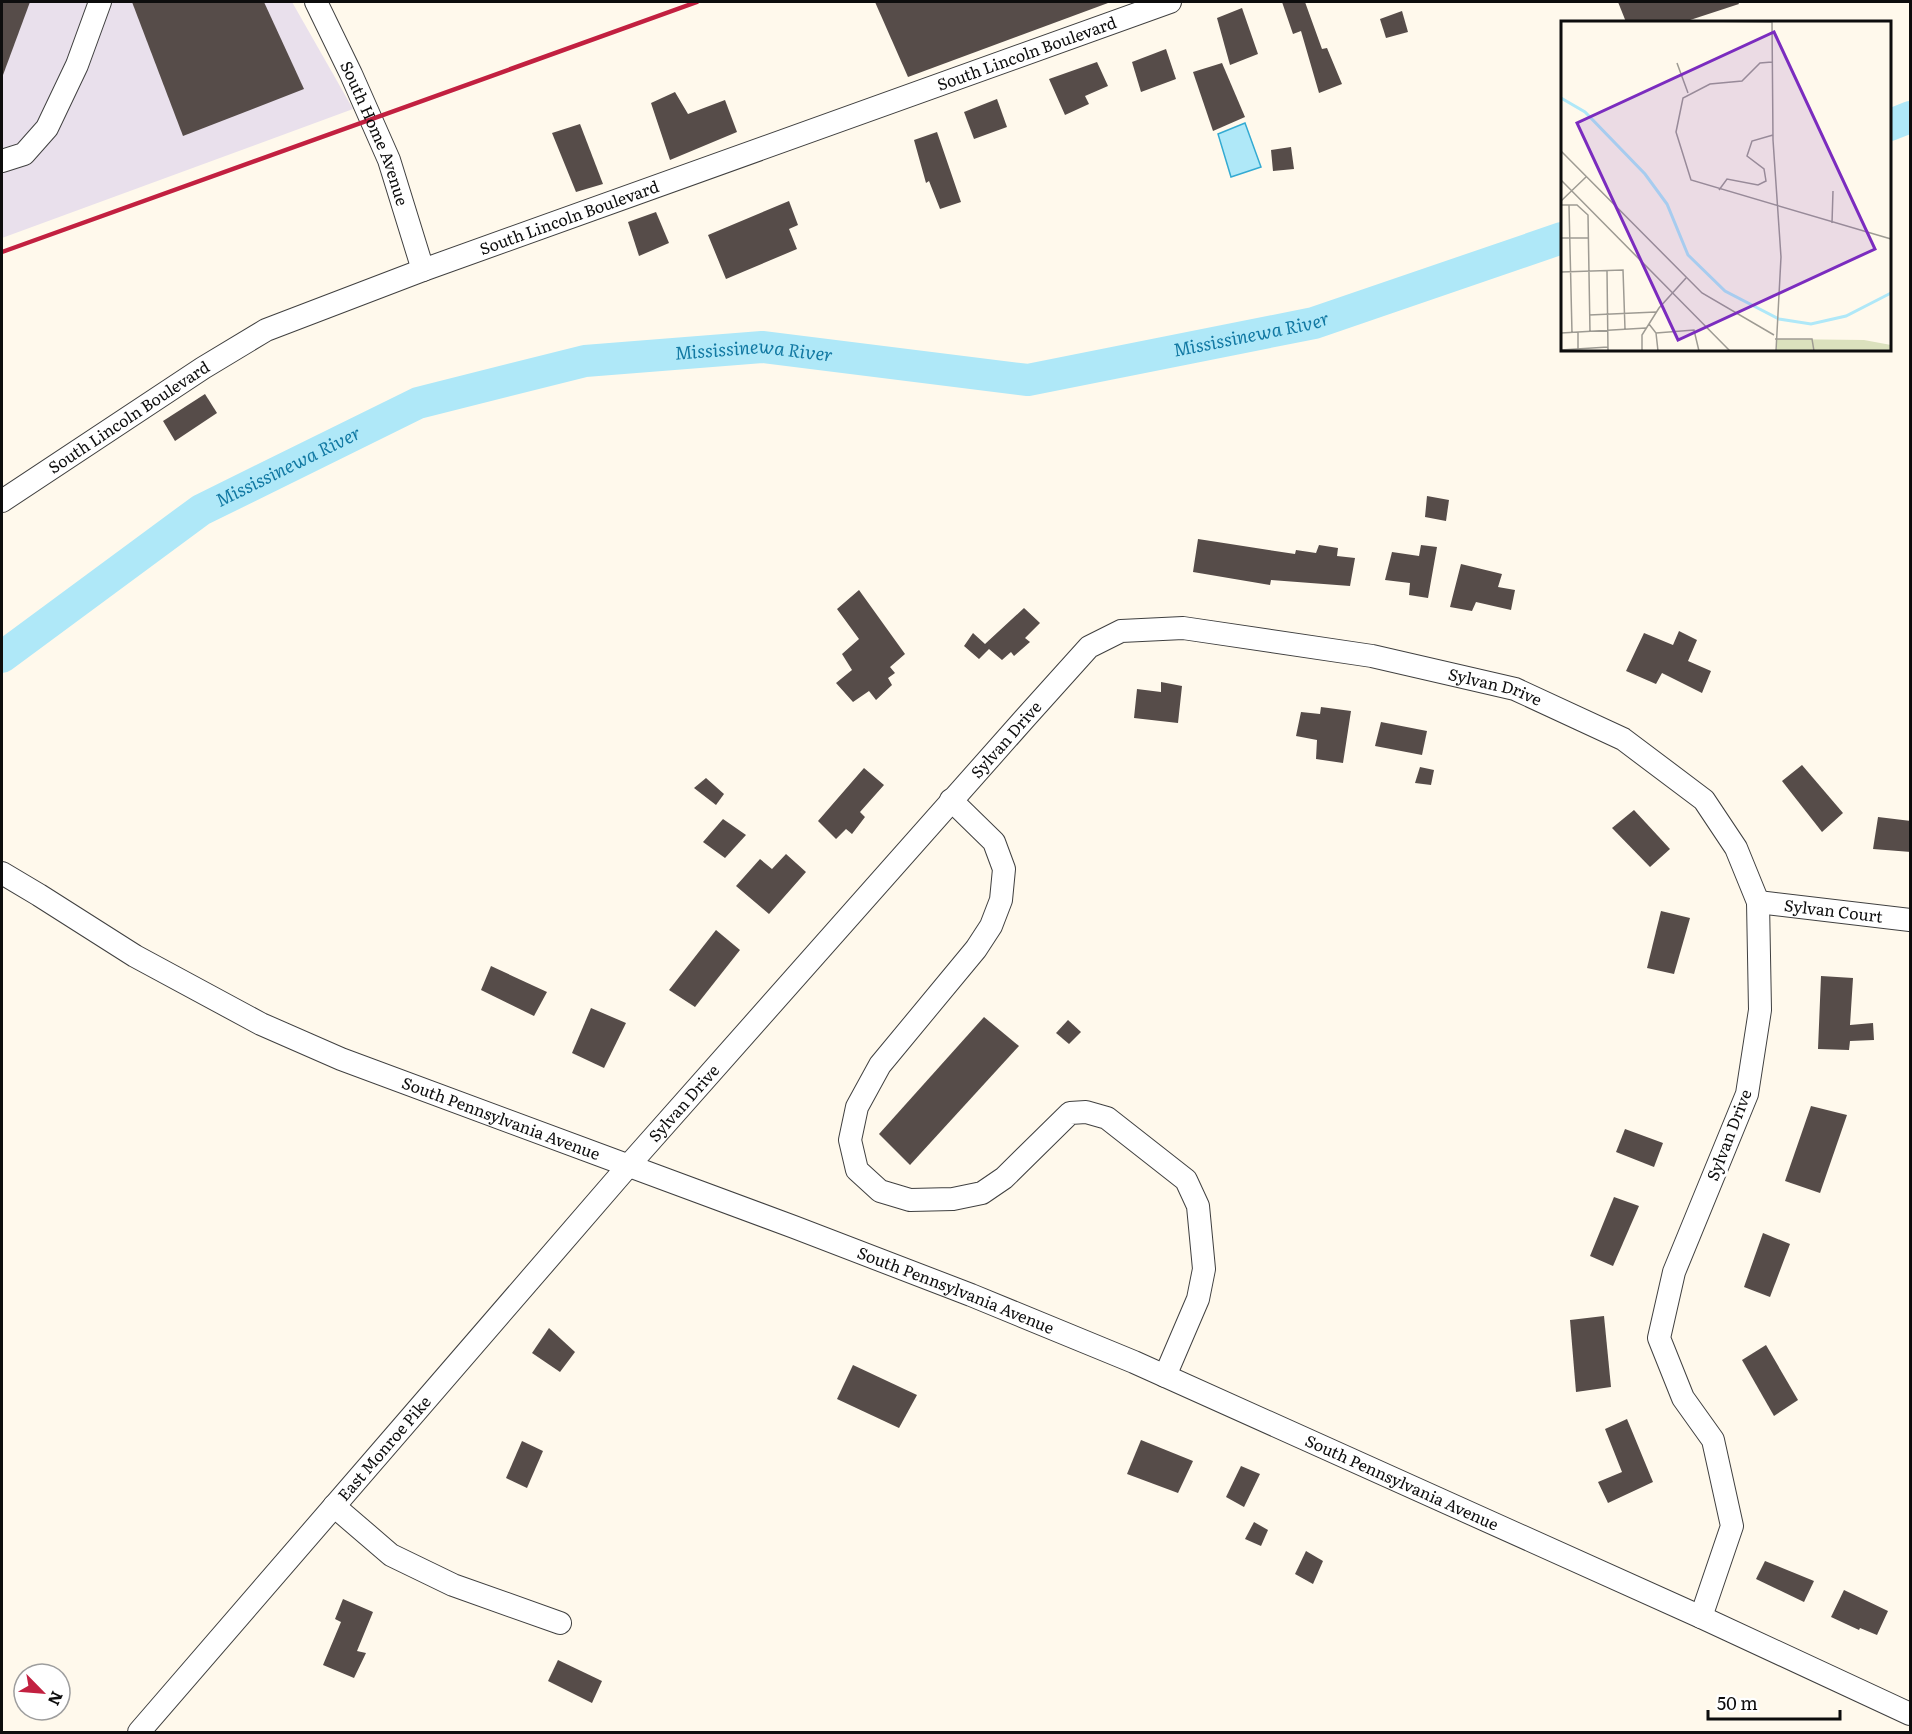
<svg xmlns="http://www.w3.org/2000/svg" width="1912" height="1734" font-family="Literata,serif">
<rect width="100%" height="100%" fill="#fff9ec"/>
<path fill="#e9e0ec" d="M2,2H292L353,109L2,238Z"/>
<path fill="#afe8f8" stroke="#33aad2" stroke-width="1.5" d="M1245,123L1261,167L1231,177L1218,134Z"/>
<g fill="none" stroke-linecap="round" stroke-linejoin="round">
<g stroke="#afe8f8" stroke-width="32">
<path d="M1890,125L1910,117"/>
<path id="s1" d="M2,657L201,510L418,403L585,361L762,347L1028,380L1314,323L1562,238"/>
</g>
</g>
<g fill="#564c49">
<path d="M2,2H30L3,75L2,74Z"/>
<path d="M132,2H264L304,89L183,136Z"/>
<path d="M875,2H1108V3L908,77Z"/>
<path d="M1282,2H1305L1322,49L1327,48L1342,84L1319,93L1301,31L1293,34Z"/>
<path d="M1618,2H1738L1739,4L1684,22H1626Z"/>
<path d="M1242,8L1258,54L1230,65L1217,18Z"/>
<path d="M1402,11L1408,32L1386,38L1380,19Z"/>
<path d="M1166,49L1176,79L1141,92L1132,62Z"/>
<path d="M1097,62L1108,86L1085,96L1089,104L1065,115L1049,79Z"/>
<path d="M1222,63L1245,117L1213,131L1193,72Z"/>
<path d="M675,92L688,114L725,100L737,132L670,160L651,103Z"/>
<path d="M997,99L1007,127L974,139L964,112Z"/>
<path d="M580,124L603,184L576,192L552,133Z"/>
<path d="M937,132L961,202L940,209L929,181L926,183L914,140Z"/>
<path d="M1291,147L1294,169L1273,171L1271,150Z"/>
<path d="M789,201L798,225L789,229L797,249L726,279L708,235Z"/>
<path d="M656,212L669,243L639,256L628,222Z"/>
<path d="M205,394L217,413L175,441L163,421Z"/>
<path d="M1427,496L1449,500L1446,521L1425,517Z"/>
<path d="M1198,539L1295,554L1296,550L1316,553L1319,545L1338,548L1337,556L1355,558L1350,586L1271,580L1270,585L1193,572Z"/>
<path d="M1421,545L1437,547L1428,598L1409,595L1410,583L1385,580L1392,552L1419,556Z"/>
<path d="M1461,564L1502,574L1498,587L1515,590L1511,610L1476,602L1472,611L1450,607Z"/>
<path d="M859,590L905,654L890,667L895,673L888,678L892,685L876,700L869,691L853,702L836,683L852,670L842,654L859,639L837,609Z"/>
<path d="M1024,608L1040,623L1025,638L1030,642L1014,656L1011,652L1002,660L989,649L979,659L964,646L973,633L985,644Z"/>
<path d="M1679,631L1697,640L1688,661L1711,671L1702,693L1662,673L1656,684L1626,671L1644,633L1673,645Z"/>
<path d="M1161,682L1182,686L1178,723L1134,718L1137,689L1161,692Z"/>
<path d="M1321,707L1351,711L1343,763L1316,759L1317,740L1296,736L1301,712L1320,714Z"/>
<path d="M1381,722L1427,731L1422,755L1375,746Z"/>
<path d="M1802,765L1843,813L1822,832L1782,781Z"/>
<path d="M1420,767L1434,770L1431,785L1415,783Z"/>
<path d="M864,768L884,785L860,812L865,817L852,834L846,829L836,839L818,821Z"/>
<path d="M706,778L724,794L716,805L694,788Z"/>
<path d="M1634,810L1670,849L1650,867L1612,828Z"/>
<path d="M1878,817L1911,821V852L1873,849Z"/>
<path d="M723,819L746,835L725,858L703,842Z"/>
<path d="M786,854L806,872L769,914L736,886L760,859L772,869Z"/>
<path d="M1661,911L1690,918L1674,974L1647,968Z"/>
<path d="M716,930L740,950L695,1007L669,990Z"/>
<path d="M491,966L547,992L534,1016L481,990Z"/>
<path d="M1821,976L1853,978L1850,1025L1873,1023L1874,1040L1850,1041L1849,1050L1818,1049Z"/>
<path d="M591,1008L626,1023L604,1068L572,1053Z"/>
<path d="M984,1017L1019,1046L910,1165L879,1134Z"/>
<path d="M1068,1020L1081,1032L1069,1044L1056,1033Z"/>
<path d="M1811,1106L1847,1115L1820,1193L1785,1181Z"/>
<path d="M1625,1129L1663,1143L1654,1167L1616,1152Z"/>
<path d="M1614,1197L1639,1206L1613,1266L1590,1256Z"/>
<path d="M1763,1233L1790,1244L1770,1297L1744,1287Z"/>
<path d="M1604,1316L1611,1387L1576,1392L1570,1320Z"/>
<path d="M549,1328L575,1352L560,1372L532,1353Z"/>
<path d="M1766,1345L1798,1400L1774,1416L1742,1360Z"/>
<path d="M853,1365L917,1395L899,1428L837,1399Z"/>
<path d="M1627,1419L1653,1482L1608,1503L1598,1482L1622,1472L1605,1429Z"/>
<path d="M1141,1440L1193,1461L1178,1493L1127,1474Z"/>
<path d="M522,1441L543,1451L527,1488L506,1478Z"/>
<path d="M1241,1466L1260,1474L1244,1507L1226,1497Z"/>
<path d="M1254,1522L1268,1530L1261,1546L1245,1539Z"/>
<path d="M1306,1551L1323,1561L1313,1584L1295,1574Z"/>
<path d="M1765,1561L1814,1581L1804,1602L1756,1579Z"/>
<path d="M1844,1590L1888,1611L1877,1635L1860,1628L1859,1630L1831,1617Z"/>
<path d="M343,1599L373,1612L357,1651L366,1653L354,1678L323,1665L341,1622L335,1619Z"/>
<path d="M558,1660L602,1681L592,1703L548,1681Z"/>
</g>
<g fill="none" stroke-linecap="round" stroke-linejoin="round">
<g stroke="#404040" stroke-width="24">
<g id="minor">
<path id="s2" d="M316,2L351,74L389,160L423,270"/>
<path d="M2,161L24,154L47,128L77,65L100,2"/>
<path id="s3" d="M2,501L203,368L266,330L423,270L1170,2"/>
<path d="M951,800L994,842L1004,869L1001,900L991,926L976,949L880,1065L857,1107L850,1140L857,1170L880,1191L910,1200L953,1199L982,1193L1004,1178L1070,1113L1086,1112L1107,1118L1186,1180L1198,1206L1204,1269L1198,1299L1165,1376"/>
<path id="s4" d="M2,873L39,895L135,956L261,1024L341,1059L794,1227L971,1295L1134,1362L1701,1617L1910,1714"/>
<path id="s5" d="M1758,902L1910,920"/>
<path d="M334,1506L391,1555L453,1585L560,1623"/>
<path id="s6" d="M139,1732L629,1165L1026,717L1089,647L1121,631L1183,628L1372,656L1515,689L1623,739L1704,800L1736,848L1758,902L1760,1010L1747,1094L1674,1272L1659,1338L1683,1398L1713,1440L1732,1526L1701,1617"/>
</g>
</g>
<use href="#minor" stroke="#fff" stroke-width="22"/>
<path stroke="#c22040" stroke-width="4.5" d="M2,252L697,2"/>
</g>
<g text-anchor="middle" stroke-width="6" stroke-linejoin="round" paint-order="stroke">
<g font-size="16" fill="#0d0d0d" stroke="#fff">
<text dy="6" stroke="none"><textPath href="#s3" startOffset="1124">South Lincoln Boulevard</textPath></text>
<text dy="6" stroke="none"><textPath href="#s2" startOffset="144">South Home Avenue</textPath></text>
<text dy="6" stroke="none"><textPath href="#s3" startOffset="638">South Lincoln Boulevard</textPath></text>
<text dy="6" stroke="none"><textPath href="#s3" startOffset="152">South Lincoln Boulevard</textPath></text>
<text dy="6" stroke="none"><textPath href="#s6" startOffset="1858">Sylvan Drive</textPath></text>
<text dy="6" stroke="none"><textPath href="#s6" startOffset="1318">Sylvan Drive</textPath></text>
<text dy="6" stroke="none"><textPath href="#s5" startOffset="76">Sylvan Court</textPath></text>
<text dy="6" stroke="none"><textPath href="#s6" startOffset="832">Sylvan Drive</textPath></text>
<text dy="6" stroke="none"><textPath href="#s4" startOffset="558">South Pennsylvania Avenue</textPath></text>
<text transform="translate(1729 1135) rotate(-69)" y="6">Sylvan Drive</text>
<text dy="6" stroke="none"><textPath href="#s4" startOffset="1044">South Pennsylvania Avenue</textPath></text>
<text dy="6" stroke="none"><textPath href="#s6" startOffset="375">East Monroe Pike</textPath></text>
<text dy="6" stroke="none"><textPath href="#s4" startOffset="1530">South Pennsylvania Avenue</textPath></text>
</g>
<g font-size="18" font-style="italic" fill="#1279a3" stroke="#fff">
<text dy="6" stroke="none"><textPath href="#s1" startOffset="1335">Mississinewa River</textPath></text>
<text dy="6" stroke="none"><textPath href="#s1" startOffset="831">Mississinewa River</textPath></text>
<text dy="6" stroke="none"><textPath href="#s1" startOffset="345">Mississinewa River</textPath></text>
</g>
</g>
<g transform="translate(1561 21)">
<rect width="330" height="330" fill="#fff9ec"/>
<path d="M216,318L303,319L330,324V330H216Z" fill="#dbe1bd"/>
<path fill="none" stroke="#afe8f8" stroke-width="3" d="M0,77L24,91L84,153L106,183L127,234L164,270L218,298L250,303L285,295L330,272"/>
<path fill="none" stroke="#9e9b93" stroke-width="1.5" d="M145,0L211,1M211,0L212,119L220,236L215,330M211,41L199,42L181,60L149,63L122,77L115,111L130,159L330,218M116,42L127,72M0,130L141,272L213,314M0,159L169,330M158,169L166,158L197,164L205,160L203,148L186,135L191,120L212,114M0,180L25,156M0,184H16L27,194L29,311M8,184L11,312M271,202L272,170M0,217H27M46,250L47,330M0,251L62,249L64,308M28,294L95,291M88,303L95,312L97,330M17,311V330M0,312L85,307M95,312L133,309L138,330M214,318H251L253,330M0,329L47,326M81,330V314L98,287L125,257"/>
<path fill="#7b2cbf" fill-opacity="0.15" stroke="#7b2cbf" stroke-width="3" d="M213,11L314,228L117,319L16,102Z"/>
<rect width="330" height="330" fill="none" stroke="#0d0d0d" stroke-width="3"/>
</g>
<rect width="1912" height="1734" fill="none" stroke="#0d0d0d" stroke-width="6"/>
<g transform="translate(42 1692) rotate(115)"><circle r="28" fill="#ffffff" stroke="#9e9e9e" stroke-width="1.5"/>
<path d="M0-4.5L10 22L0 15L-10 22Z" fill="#c22040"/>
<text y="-9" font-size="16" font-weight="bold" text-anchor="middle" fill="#0d0d0d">N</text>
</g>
<path d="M1708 1710v9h132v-9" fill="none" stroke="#0d0d0d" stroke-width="3"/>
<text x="1717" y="1710" font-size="18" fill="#0d0d0d" stroke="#ffffff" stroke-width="4.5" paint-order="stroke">50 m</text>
</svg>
